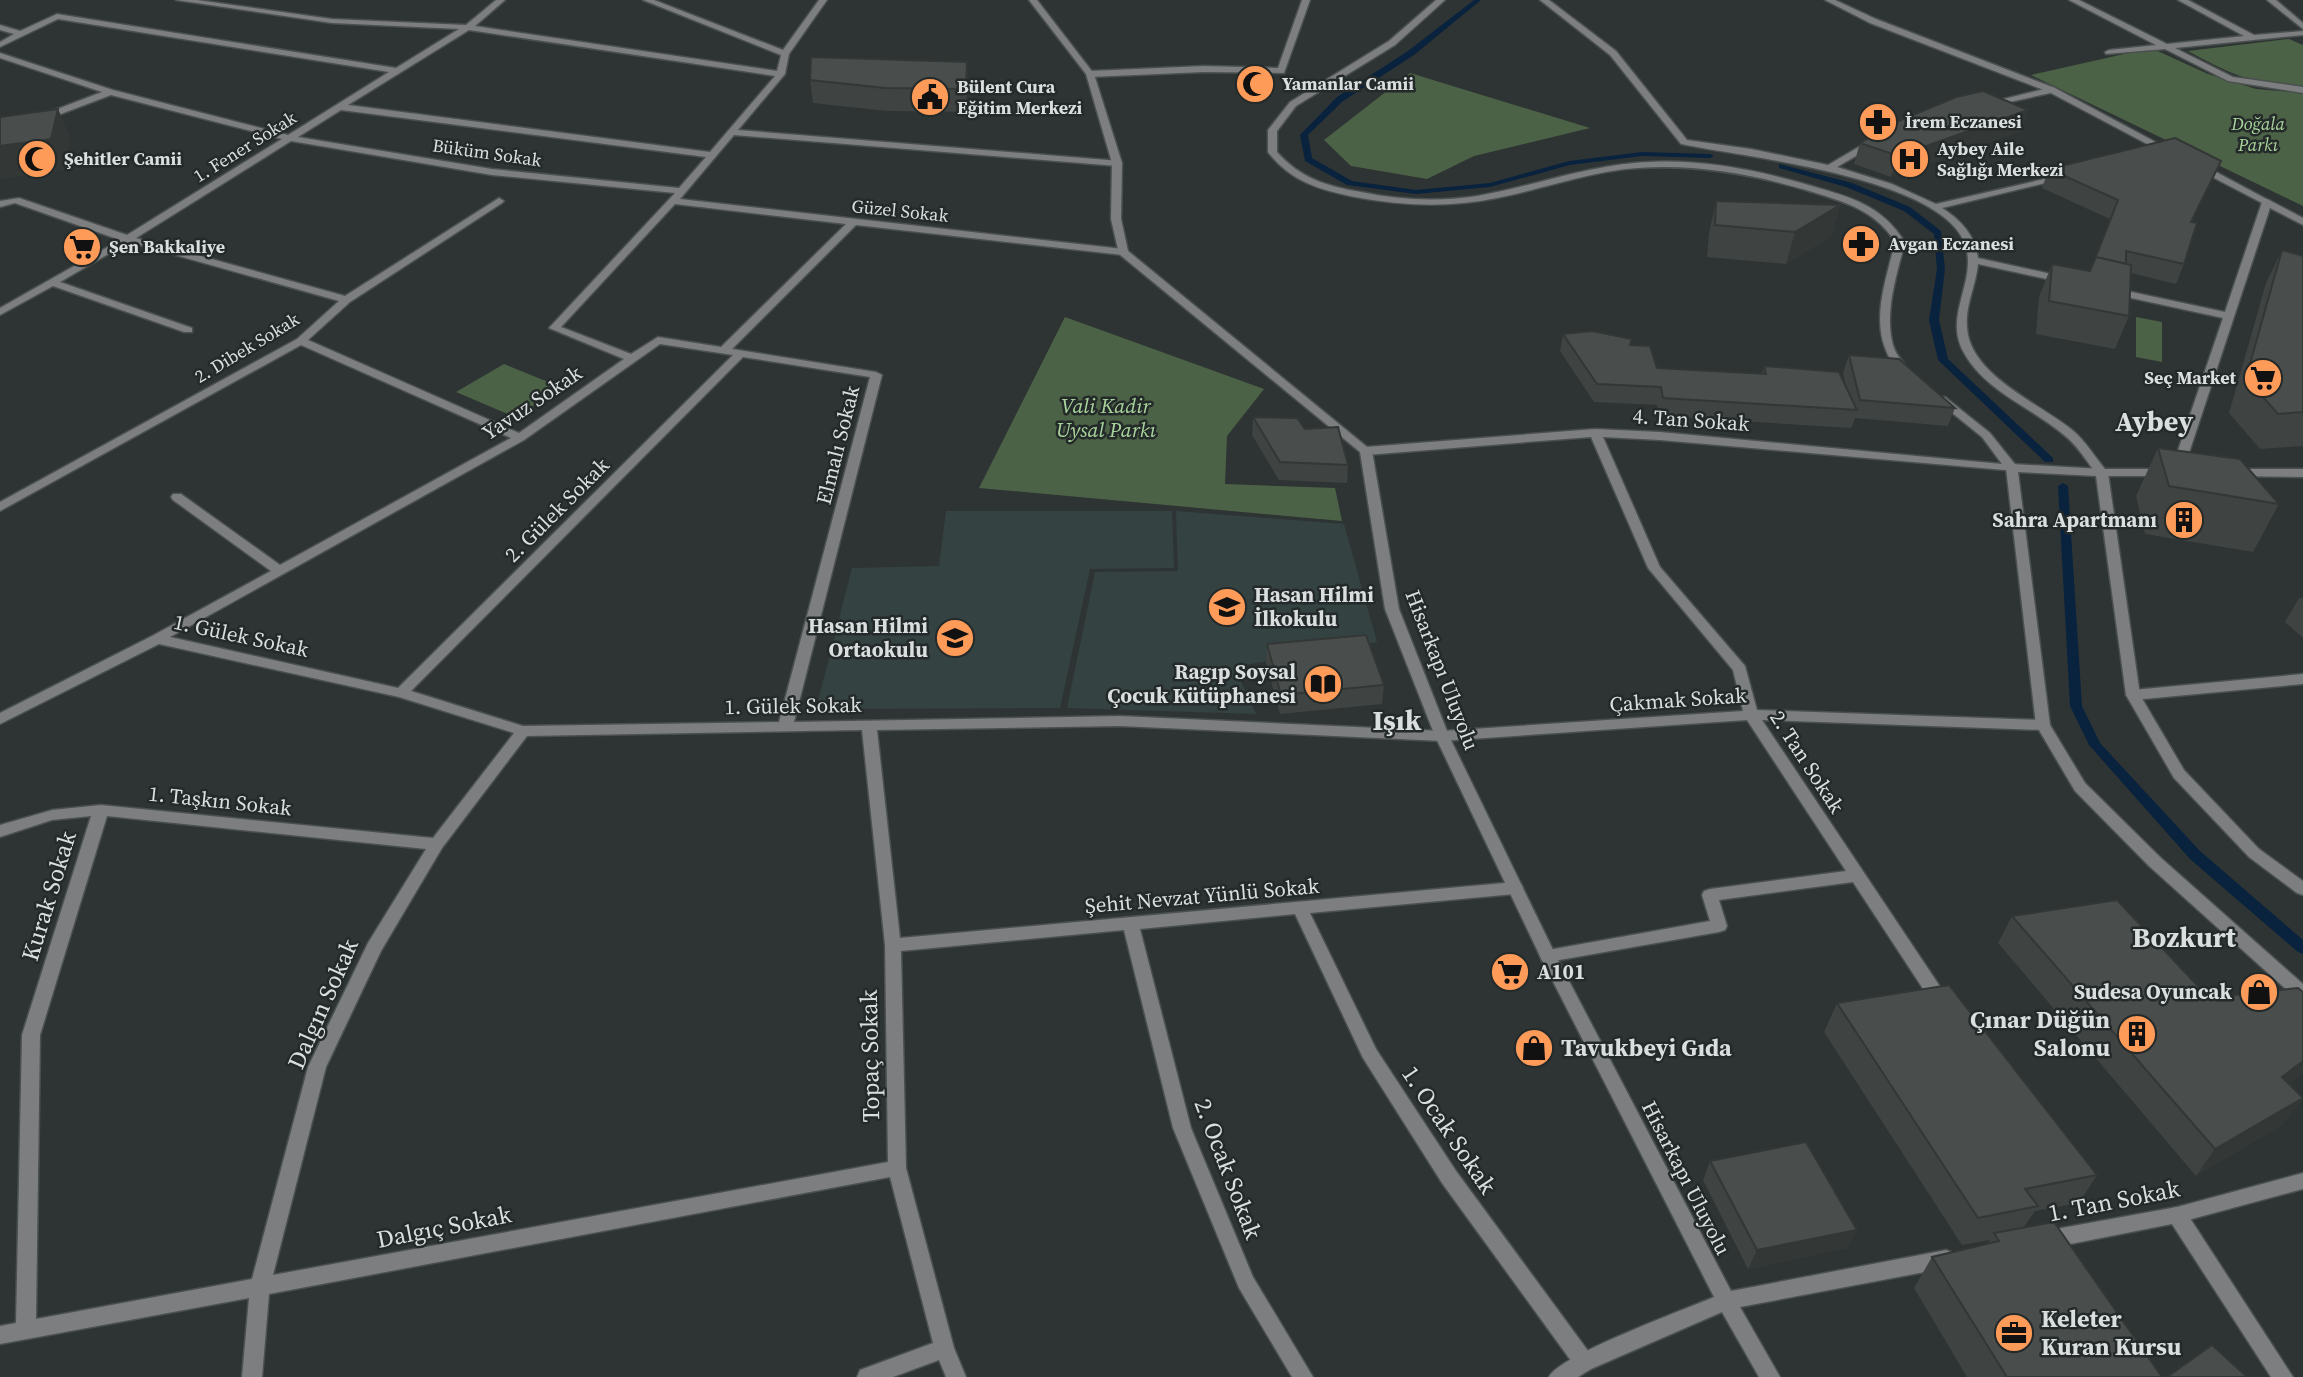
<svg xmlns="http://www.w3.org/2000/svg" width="2303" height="1377" font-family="'Source Serif 4',serif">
<rect width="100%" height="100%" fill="#2e3434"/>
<g fill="#354242">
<path d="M946,511H1172L1174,568L1090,569L1060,708L816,709L852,568L939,566Z"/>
<path d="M1176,511L1344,524L1377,642L1234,667L1256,714L1067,708L1095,572L1178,571Z"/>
</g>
<g fill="#4c6246">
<path d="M2289,39L2303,45V87C2254,85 2230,74 2188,51Z"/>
<path d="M2151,48L2208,74L2256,89L2303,93V206L2031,75Z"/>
<path d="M1410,73L1590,128L1474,156L1427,179L1351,166L1324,140Z"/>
<path d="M1065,317L1264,389L1227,436L1225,484L1335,488L1342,521L979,488Z"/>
<path d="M2136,317L2162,322V362L2136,357Z"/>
<path d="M504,364L563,388L515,417L456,392Z"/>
</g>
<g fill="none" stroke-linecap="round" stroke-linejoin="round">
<g fill="#09233e" fill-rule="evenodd">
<path d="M1474,0H1481L1414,55L1343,101L1308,135L1312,158L1352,181L1416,190L1490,183L1569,161L1642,152L1710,154L1714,156L1710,158L1642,156L1570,165L1490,187L1416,194L1347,185L1305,161L1300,135L1337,97L1408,51Z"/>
<path d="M1779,164L1852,183L1910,207L1941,231L1945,269L1939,320L1948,359L2053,458V462H2045L1938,360L1929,320L1937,269L1934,234L1904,211L1846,187L1779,168Z"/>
<path d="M2063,483L2068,486L2082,706L2100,743L2200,851L2303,940V954L2298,952L2190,859L2089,745L2070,706L2058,486Z"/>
</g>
<g stroke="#4a4f4f" stroke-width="3">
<g id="minor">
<path d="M176,0H197L332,19L466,25L496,0H505L475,26L777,71L781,55L643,0H654L783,50L819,0H827L789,54L785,74L738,130L1120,161L1122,163L1117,166L734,135L680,199L1123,249L1128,252L1123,255L856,225L732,349L876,372L882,375L794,722L1120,716L1442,731L1743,711L1733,670L1648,568L1591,437L1366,455L1360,451L1366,447L1595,429L1660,432L2002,464L1982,437L1935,399L1937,397H1945L1990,433L2018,468L2016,471L1660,440L1603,437L1660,567L1745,666L1757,710L2043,720L2050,725L2043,730L1762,720L1945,994L1947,999L1945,1004L1939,1006L1933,1004L1853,882L1719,900L1727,926L1725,930L1719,932L1548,962L1542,961L1540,956L1542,951L1548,950L1710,921L1702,895L1704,891L1710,889L1846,871L1747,720L1442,741L1120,726L877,730L900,938L1515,882L1521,884L1523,888L1521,892L1515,894L1310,913L1376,1049L1456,1171L1591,1355L1594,1362L1591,1369L1584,1372L1577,1369L1442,1183L1363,1058L1295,914L1140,929L1191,1128L1253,1277L1313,1377H1292L1239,1288L1173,1128L1124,930L901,951L906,1168L954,1348L966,1377H946L939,1360L893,1377H857L860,1370L933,1343L890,1177L269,1294L262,1377H242L249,1298L0,1344V1326L16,1323L22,1035L91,816L52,820L0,837V825L52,810L101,805L433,838L514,733L399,697L159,644L0,724V713L152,636L271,571L173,500L171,497L173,494H181L280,565L511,438L301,345L0,511V502L297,339L339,301L129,242L60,282L192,328V332H184L53,286L0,315V308L120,240L15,203L0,207V201L19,198L127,235L282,139L111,95L45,120H39V116L102,92L0,58V53L113,90L288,135L389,72L58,19L0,47V42L14,34L0,30V25L20,31L57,14L396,68L459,29L332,23ZM469,30L775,76L710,152L348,105ZM341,110L706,157L679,188L492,169L298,137ZM291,141L492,175L675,193L549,328L624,359L519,433L308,340L350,302L502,203L504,201L499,198L345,296L136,238ZM675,204L846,224L721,347L658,337L631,354L561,327ZM660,344L733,355L398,688L170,637L524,440ZM743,357L870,377L779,722L523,726L411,691ZM862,730L885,945L888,1162L273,1275L326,1067L381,951L442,848L527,736ZM107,816L426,849L368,943L308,1067L252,1279L36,1319L40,1035Z"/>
<path d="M1302,0H1310L1284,73L1204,72L1090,77L1086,74L1090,71L1204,66L1278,68Z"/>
<path d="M1436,0H1445L1395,45L1296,106L1277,131V152C1300,178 1326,186 1361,192C1399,200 1438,202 1477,196C1530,187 1580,168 1634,163C1694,157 1755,169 1812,186C1853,198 1881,205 1905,242C1897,274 1884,312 1893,345C1896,356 1904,363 1911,372L1909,374H1901C1865,334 1884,289 1895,242C1875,209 1841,201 1806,190C1751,174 1695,164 1638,168C1590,171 1544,189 1497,198C1449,208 1403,206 1355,197C1319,190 1290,181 1268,152V130L1290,102L1389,41Z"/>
<path d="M1540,0H1549L1616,51L1687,140L1751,149L1828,165L1869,141H1875V145L1837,167L1892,184L1936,204L2066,174V178L1942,208C1961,220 1975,235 1978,258L2065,277L2070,280L2065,283L1978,264C1976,285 1965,306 1967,327C1969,374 2038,403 2071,429C2085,440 2094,456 2105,469H2165L2171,473L2169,476H2098C2087,462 2078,446 2064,435C2031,407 1984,391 1963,351C1944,315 1976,283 1966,247C1947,177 1742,157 1681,144L1610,55Z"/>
<path d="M2069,0H2079L2167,44L2244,36L2178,0H2188L2254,35L2303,31V35L2175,48L2233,77L2303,87V93L2228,81L2165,49L2106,54L2105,52L2109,50L2156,45Z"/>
<path d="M2267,0H2276L2303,23V29Z"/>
<path d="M2052,87L2055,88V92L1987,107L1983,104Z"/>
<path d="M2267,199L2303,218V225L2270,208L2184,468L2182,471H2174L2172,468L2223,318L2113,294L2108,291L2113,288L2225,312L2262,202Z"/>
<path d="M2234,469H2303V477L2230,476L2228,473Z"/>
<path d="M2303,674V684L2133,700L2126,695L2133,690Z"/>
<path d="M2177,1207L2184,1209L2293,1377H2271L2170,1221L2168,1215L2170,1209Z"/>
</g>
</g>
<g stroke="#4a4f4f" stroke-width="3">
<g id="tertiary">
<path d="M1029,0H1037L1094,74L1122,163L1121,219L1128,251L1372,451L1399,609L1449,736L1556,956L1731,1291L1946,1250L1953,1253L1956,1259L1953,1265L1946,1268L1740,1307L1780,1377H1759L1722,1312L1591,1369L1578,1377H1549C1558,1356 1686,1309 1714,1297L1540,956L1435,736L1385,609L1360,452L1119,254L1111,219L1112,163L1086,74Z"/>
<path d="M1825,0H1835L1876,19L2055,88L2174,152L2166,154L2049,92L1870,23Z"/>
<path d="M2197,165H2203L2272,202L2264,204L2197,169Z"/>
<path d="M2012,464L2102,469L2108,473L2140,695L2184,770L2259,849L2303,881V895L2297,893L2249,857L2174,778L2126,695L2096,476L2018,472L2050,725L2085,783L2161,858L2303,984V1001L2297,999L2149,866L2075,791L2036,725L2006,468Z"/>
<path d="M2303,1173V1189L2177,1223L2045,1249L2038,1246L2036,1240L2038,1234L2045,1231L2177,1207Z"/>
</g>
</g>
<use href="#minor" fill="#7c7e7f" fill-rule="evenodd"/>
<use href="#tertiary" fill="#7c7e7f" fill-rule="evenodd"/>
</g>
<g fill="#3f4341">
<path d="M810,80L969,85L968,112L887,111L813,103Z"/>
<path d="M2028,110L2021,131L1891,177L1854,164L1860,143Z"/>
<path d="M2221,161L2192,222L2184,264L2176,284L2131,273L2129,316L2115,349L2036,334L2039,297L2052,264L2090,271L2110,219L2042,188L2049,169Z"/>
<path d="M1716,201L1840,205L1831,236L1786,264L1707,257L1709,233Z"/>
<path d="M2282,250L2303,256V446L2260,449L2229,413L2266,283Z"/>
<path d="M1563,334L1632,339L1631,345L1657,368L1762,374L1764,366L1847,390L1843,373L1849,355L1955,408L1948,426L1855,418L1851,428L1659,416L1657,405L1594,402L1560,351Z"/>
<path d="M1253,417L1305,429L1348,465L1347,483L1279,480L1252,435Z"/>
<path d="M2158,448L2279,504L2253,552L2145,534L2136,496Z"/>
<path d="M2299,598H2303V638L2285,622Z"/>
<path d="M1267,644L1384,685L1382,704L1280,714L1266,663Z"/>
<path d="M2012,916L2209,998L2303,992V1073L2289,1083L2303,1098L2282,1125L2196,1176L1998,943Z"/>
<path d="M1837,1003L2097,1175L2079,1203L2035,1211L2024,1227L2162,1377H1967L1914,1288L1932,1257L1987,1244L1990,1240L1962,1245L1824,1032Z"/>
<path d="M1710,1161L1857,1230L1847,1248L1748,1269L1703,1180Z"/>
</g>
<g fill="#333735">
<path d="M967,62L969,85L968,112L966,89Z"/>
<path d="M58,109L71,139L65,170L2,179L0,174V146Z"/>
<path d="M2028,110L2021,131L1891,177L1898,156Z"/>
<path d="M1840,205L1831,236L1786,264L1795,232Z"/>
<path d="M2303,1061V1073L2263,1104L2282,1077Z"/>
<path d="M2303,1098L2282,1125L2196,1176L2215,1149Z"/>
<path d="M1857,1230L1847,1248L1748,1269L1757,1250Z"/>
</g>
<g fill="#494e4c" stroke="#333735" stroke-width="2">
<path d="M811,57L967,62L966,89L885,88L810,80Z"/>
<path d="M1983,91L2028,110L1898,156L1860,143L1901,120L1956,97Z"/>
<path d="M58,109L51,139L0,146V117Z"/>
<path d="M2175,138L2221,161L2191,222L2197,223L2184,264L2126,251V264L2096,257L2095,259L2118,200L2049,169Z"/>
<path d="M1716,201L1840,205L1795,232L1715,225Z"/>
<path d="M2282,250L2303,256V412L2278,414L2246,378Z"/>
<path d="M2096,257L2131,265L2129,316L2049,301L2052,264L2090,271Z"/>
<path d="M1592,331L1632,339L1630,345L1650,346L1657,368L1766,374L1764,366L1839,372L1857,410L1663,398L1661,387L1597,384L1563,334Z"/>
<path d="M1849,355L1899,359L1955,408L1860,400Z"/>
<path d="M1253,417L1297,418L1305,429L1338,427L1348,465L1280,462Z"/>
<path d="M2158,448L2240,459L2279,504L2169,486Z"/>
<path d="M1366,635L1384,685L1281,695L1267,644Z"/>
<path d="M2117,900L2209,998L2298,988L2303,992V1061L2282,1077L2303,1098L2215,1149L2012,916Z"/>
<path d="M1949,985L2097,1175L2025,1189L2038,1206L1978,1218L1837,1003Z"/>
<path d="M1806,1142L1857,1230L1757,1250L1710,1161Z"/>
<path d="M2054,1222L2162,1377H2007L1932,1257L1999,1241L1994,1233Z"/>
<path d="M2212,1345L2247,1377H2167Z"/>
</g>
<defs>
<g id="mosque-disc" transform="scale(2.0125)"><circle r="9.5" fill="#fe9b58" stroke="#242a2a"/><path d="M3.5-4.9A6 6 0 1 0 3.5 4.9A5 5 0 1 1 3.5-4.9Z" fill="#111"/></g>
<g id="civic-disc" transform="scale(2.0125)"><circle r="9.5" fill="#fe9b58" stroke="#242a2a"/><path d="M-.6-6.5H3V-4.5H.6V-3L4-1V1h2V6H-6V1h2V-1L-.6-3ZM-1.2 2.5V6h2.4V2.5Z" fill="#111"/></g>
<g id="pharmacy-disc" transform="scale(2.0125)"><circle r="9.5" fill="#fe9b58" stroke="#242a2a"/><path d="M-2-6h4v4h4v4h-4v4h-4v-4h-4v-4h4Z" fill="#111"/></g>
<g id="hospital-disc" transform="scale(2.0125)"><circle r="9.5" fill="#fe9b58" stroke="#242a2a"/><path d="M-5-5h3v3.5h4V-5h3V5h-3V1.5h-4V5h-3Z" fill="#111"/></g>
<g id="supermarket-disc" transform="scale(2.0125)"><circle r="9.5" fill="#fe9b58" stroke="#242a2a"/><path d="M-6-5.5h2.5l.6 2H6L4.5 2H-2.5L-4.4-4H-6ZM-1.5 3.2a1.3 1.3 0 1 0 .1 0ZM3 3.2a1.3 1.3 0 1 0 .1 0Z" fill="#111"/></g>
<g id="building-disc" transform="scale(2.0125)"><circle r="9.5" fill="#fe9b58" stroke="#242a2a"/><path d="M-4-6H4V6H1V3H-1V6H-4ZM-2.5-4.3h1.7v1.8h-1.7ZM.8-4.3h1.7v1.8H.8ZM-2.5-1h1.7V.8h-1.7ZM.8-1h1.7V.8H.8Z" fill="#111"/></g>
<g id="school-disc" transform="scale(2.0125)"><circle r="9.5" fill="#fe9b58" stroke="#242a2a"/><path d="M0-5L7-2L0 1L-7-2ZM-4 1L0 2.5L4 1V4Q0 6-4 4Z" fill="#111"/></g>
<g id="library-disc" transform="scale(2.0125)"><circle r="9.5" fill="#fe9b58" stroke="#242a2a"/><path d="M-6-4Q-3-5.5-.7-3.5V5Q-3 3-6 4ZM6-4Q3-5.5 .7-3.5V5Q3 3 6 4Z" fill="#111"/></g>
<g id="shop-disc" transform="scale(2.0125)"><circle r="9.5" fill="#fe9b58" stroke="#242a2a"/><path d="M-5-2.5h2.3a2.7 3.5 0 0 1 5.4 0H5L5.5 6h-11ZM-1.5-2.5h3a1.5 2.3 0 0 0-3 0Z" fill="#111"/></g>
<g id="office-disc" transform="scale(2.0125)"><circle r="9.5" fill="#fe9b58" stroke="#242a2a"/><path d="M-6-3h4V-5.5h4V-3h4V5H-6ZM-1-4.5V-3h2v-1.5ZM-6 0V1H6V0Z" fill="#111"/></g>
</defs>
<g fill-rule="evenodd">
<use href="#mosque-disc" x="1255" y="84"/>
<use href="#civic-disc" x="930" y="97"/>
<use href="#pharmacy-disc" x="1878" y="122"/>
<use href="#mosque-disc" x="37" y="159"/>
<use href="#hospital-disc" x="1910" y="159"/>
<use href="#pharmacy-disc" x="1861" y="244"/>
<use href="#supermarket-disc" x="82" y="247"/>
<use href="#supermarket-disc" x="2263" y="378"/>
<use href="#building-disc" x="2184" y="520"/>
<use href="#school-disc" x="1227" y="607"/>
<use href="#school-disc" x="955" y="638"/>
<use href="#library-disc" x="1323" y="684"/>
<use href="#supermarket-disc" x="1510" y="972"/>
<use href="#shop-disc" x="2259" y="992"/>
<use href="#building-disc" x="2137" y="1034"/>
<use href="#shop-disc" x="1534" y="1048"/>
<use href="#office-disc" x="2014" y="1333"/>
</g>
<g text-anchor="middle" stroke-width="5" stroke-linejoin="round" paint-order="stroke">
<g font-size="18" font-weight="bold" fill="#dadede" stroke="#242a2a" text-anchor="start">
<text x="1282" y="90">Yamanlar Camii</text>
<text x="957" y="93">Bülent Cura<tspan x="957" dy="21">Eğitim Merkezi</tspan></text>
<text x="1905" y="128">İrem Eczanesi</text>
<text x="1937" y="155">Aybey Aile<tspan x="1937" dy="21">Sağlığı Merkezi</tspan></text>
<text x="64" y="165">Şehitler Camii</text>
<text x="1888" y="250">Avgan Eczanesi</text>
<text x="109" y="253">Şen Bakkaliye</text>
<text x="2236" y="384" text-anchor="end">Seç Market</text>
</g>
<g font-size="18" font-style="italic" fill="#a8d49b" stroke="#242a2a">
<text x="2258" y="130">Doğala<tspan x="2258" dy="21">Parkı</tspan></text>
</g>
<g font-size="18" fill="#dadede" stroke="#242a2a">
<text transform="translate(245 147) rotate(-32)" y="6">1. Fener Sokak</text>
<text transform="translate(487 153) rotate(8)" y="6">Büküm Sokak</text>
<text transform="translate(900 211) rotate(6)" y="6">Güzel Sokak</text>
<text transform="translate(247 348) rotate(-31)" y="6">2. Dibek Sokak</text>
</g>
<g font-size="21" fill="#dadede" stroke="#242a2a">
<text transform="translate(532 403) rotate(-34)" y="7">Yavuz Sokak</text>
<text transform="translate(1691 420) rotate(4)" y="7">4. Tan Sokak</text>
<text transform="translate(838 445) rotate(-76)" y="7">Elmalı Sokak</text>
<text transform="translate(557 510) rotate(-45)" y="7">2. Gülek Sokak</text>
<text transform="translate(241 636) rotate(12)" y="7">1. Gülek Sokak</text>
<text transform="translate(1442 670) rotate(69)" y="7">Hisarkapı Uluyolu</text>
<text transform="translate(1678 700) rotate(-4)" y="7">Çakmak Sokak</text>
<text transform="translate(793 706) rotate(-1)" y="7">1. Gülek Sokak</text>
<text transform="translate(1807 762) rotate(57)" y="7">2. Tan Sokak</text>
<text transform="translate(220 801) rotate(6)" y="7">1. Taşkın Sokak</text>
<text transform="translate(1202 896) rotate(-5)" y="7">Şehit Nevzat Yünlü Sokak</text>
<text transform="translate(1686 1178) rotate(63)" y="7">Hisarkapı Uluyolu</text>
</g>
<g font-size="21" font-style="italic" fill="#a8d49b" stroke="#242a2a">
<text x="1106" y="413">Vali Kadir<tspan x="1106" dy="24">Uysal Parkı</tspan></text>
</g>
<g font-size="21" font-weight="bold" fill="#dadede" stroke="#242a2a" text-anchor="end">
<text x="2157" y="527">Sahra Apartmanı</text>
<text x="1254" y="602" text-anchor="start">Hasan Hilmi<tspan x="1254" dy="24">İlkokulu</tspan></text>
<text x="928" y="633">Hasan Hilmi<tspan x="928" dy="24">Ortaokulu</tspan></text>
<text x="1296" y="679">Ragıp Soysal<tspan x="1296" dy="24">Çocuk Kütüphanesi</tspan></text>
<text x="1537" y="979" text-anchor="start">A101</text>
<text x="2232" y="999">Sudesa Oyuncak</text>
</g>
<g font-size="24" fill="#dadede" stroke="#242a2a">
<text transform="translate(49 896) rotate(-73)" y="8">Kurak Sokak</text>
<text transform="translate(323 1004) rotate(-66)" y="8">Dalgın Sokak</text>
<text transform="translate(870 1056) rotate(-91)" y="8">Topaç Sokak</text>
<text transform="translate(1449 1130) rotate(56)" y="8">1. Ocak Sokak</text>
<text transform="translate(1228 1169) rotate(69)" y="8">2. Ocak Sokak</text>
<text transform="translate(2114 1201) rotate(-11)" y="8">1. Tan Sokak</text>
<text transform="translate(444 1227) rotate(-11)" y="8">Dalgıç Sokak</text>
</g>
<g font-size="24" font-weight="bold" fill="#dadede" stroke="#242a2a" text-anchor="start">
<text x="2110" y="1028" text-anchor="end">Çınar Düğün<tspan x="2110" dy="28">Salonu</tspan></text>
<text x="1561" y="1056">Tavukbeyi Gıda</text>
<text x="2041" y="1327">Keleter<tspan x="2041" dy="28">Kuran Kursu</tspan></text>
</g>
<g font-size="28" font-weight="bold" fill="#dadede" stroke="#242a2a">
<text x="2154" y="431">Aybey</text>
<text x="1397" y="730">Işık</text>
<text x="2184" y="947">Bozkurt</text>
</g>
</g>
</svg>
